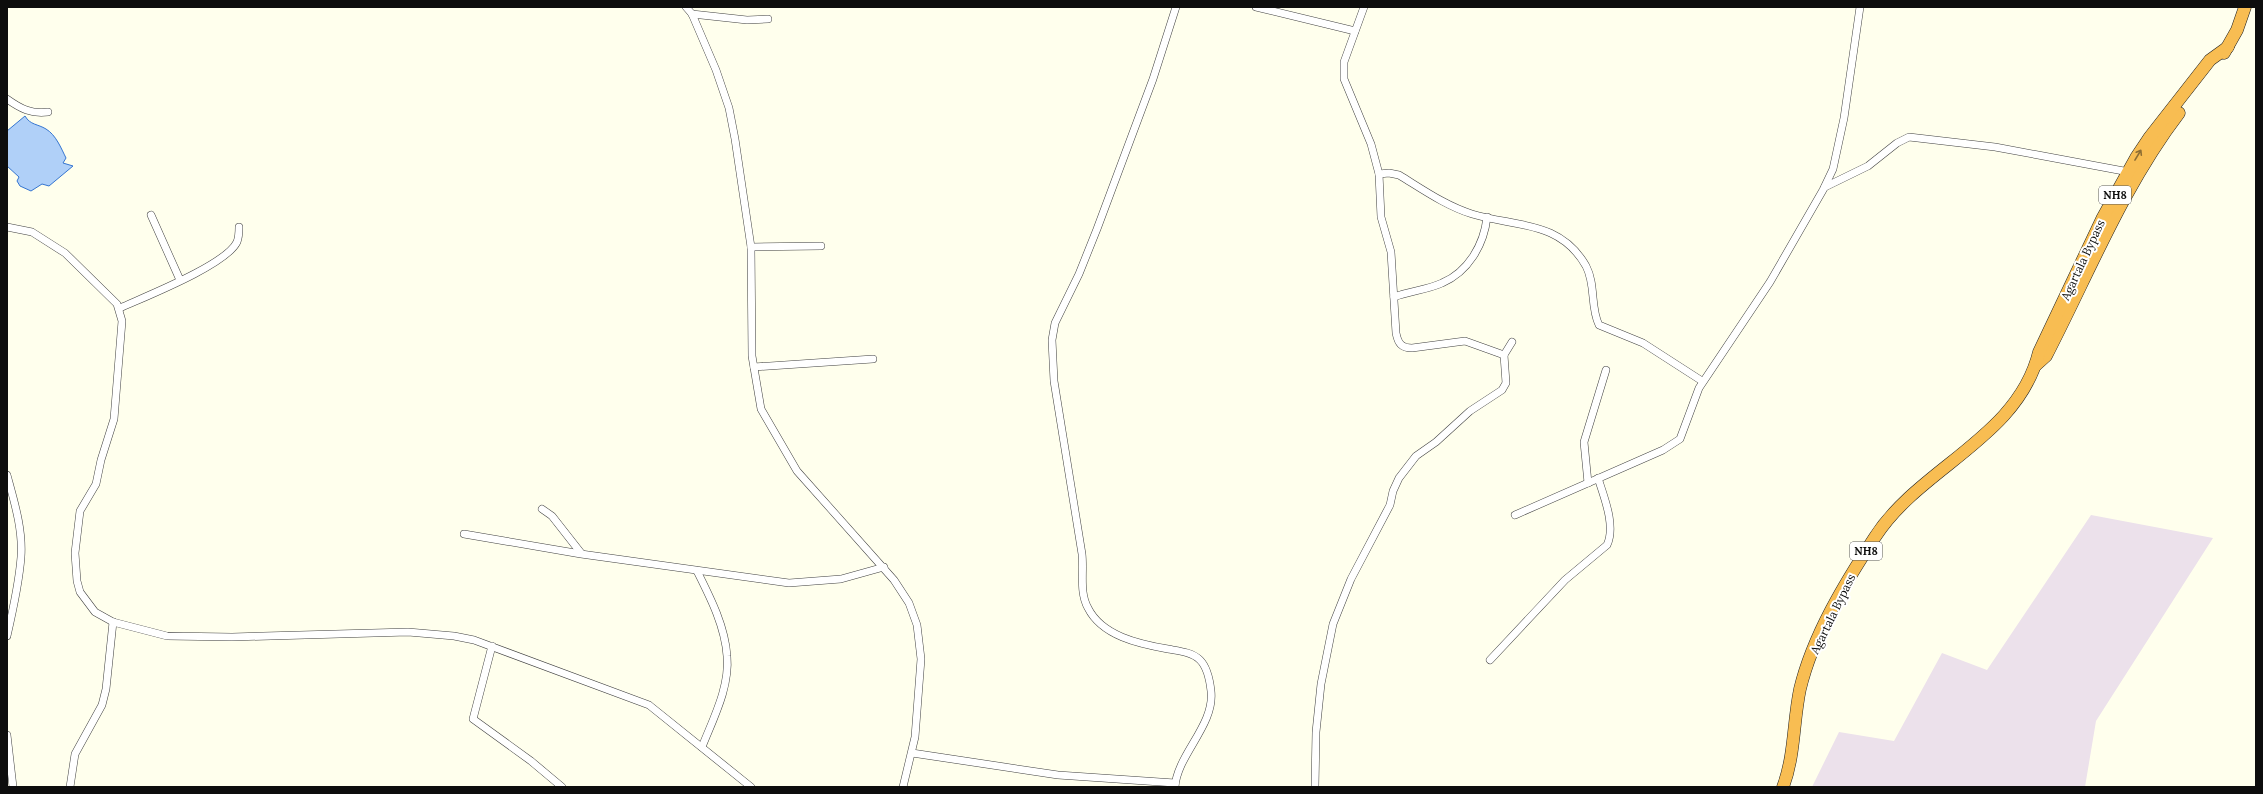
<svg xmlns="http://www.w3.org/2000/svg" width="2263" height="794" font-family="Lora,serif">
<rect width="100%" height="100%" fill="#ffffed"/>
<path fill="#ece1eb" d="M2091,515L2213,538L2096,721L2085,787H1812L1839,732L1894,741L1942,653L1987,670Z"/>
<path fill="#b0d0f8" stroke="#3575d1" d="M25,116C30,125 38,124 46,129C56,135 61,148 66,158L63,163L73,166L49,186L42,184L31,191L20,186L17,181L19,177L7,166V131Z"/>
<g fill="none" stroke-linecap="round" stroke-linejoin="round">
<g stroke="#404040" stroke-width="8">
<g id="street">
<path d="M686,7L692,14L716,70L729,108L735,139L751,247L752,356L761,409L797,471L894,580L909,603L917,625L921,659L915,737L903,787"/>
<path d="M1256,7L1355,31"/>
<path d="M1364,7L1344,62V79L1371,144L1379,174L1381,217L1391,252L1396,333C1398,343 1401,348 1412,348L1465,341L1504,355"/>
<path d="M692,14L747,20L768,19"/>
<path d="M7,99C21,109 31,114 48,112"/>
<path d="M1379,174L1389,173L1399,175C1422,189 1446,206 1472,214C1515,227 1560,220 1586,266C1596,285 1590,307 1599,325L1643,343L1702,381"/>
<path d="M1825,187L1868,166L1897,143L1909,137L1995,147L2129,172"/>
<path d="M151,215L180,280"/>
<path d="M7,227L32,232L65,253L117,304L122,321L114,419L101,460L96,484L80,511L75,553L77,581L80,592L95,612L113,622L167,636L232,637L408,632L454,636L474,640L649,705L751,787"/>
<path d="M751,247L821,246"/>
<path d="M1394,297C1409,291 1427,290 1442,283C1468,272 1484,245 1487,217"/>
<path d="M120,308C144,297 226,265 237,242C239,237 239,231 239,227"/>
<path d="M754,367L873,359"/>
<path d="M7,475C14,501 23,529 21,557C19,584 13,610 7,636"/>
<path d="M1588,483L1584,442L1606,370"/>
<path d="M542,509L552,516L581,553"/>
<path d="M1515,515L1663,450L1680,439L1699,388L1770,282L1823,190L1833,169L1844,118L1860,7"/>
<path d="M464,534L581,554L789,583L841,579L884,567"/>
<path d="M697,571C710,597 725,626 727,656C730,687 713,719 702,747"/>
<path d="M492,646L473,719L531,761L562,787"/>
<path d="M1490,660L1565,580L1607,545C1616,526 1604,497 1598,478"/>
<path d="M7,735L13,787"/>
<path d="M912,753L1058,775L1175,783"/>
<path d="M70,787L75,754L102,705L106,689L113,622"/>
<path d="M1175,787C1177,755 1215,725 1211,691C1210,682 1207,667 1200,660C1192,652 1179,651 1168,649C1139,644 1102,636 1088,608C1079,592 1084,572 1082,554L1054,381L1052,340L1055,323L1079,274L1097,229L1153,79L1176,7"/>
<path d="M1315,787L1316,732L1321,684L1333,624L1351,579L1390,505L1393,491L1399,478L1416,456L1436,442L1470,411L1502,390L1506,383L1504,355L1512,342"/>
</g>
</g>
<g stroke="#1e1e1e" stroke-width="13">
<g id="highway">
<path d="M2224,53L2237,30L2245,7"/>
<path d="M2036,365L2046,356C2088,275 2123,186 2179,113"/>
<path d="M1783,787C1795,755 1793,722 1800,689C1813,635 1845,583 1875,537C1920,467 2018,438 2039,352L2102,219L2137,156L2149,138L2210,60L2228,47"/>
</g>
</g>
<use href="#street" stroke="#fff" stroke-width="7"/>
<use href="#highway" stroke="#f8bd52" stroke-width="12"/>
</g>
<defs><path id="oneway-shaft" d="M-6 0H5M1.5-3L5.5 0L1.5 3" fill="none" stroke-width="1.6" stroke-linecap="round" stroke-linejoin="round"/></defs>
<use stroke="#8e6e33" href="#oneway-shaft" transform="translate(2138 155) rotate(-59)"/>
<g text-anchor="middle" stroke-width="4" stroke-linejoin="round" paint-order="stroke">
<g fill="#fff" stroke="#565656" stroke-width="1">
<rect x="2099" y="186" width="32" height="18" rx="3"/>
<rect x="1850" y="542" width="32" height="18" rx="3"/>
</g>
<g font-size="11" font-weight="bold" fill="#0d0d0d">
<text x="2115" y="199">NH8</text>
<text x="1866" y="555">NH8</text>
</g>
<g font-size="12" fill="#0d0d0d" stroke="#fff">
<text transform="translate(2083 260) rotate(-65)" y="4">Agartala Bypass</text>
<text transform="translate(1833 614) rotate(-64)" y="4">Agartala Bypass</text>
</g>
</g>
<rect width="2263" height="794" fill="none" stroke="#0d0d0d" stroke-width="16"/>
</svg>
